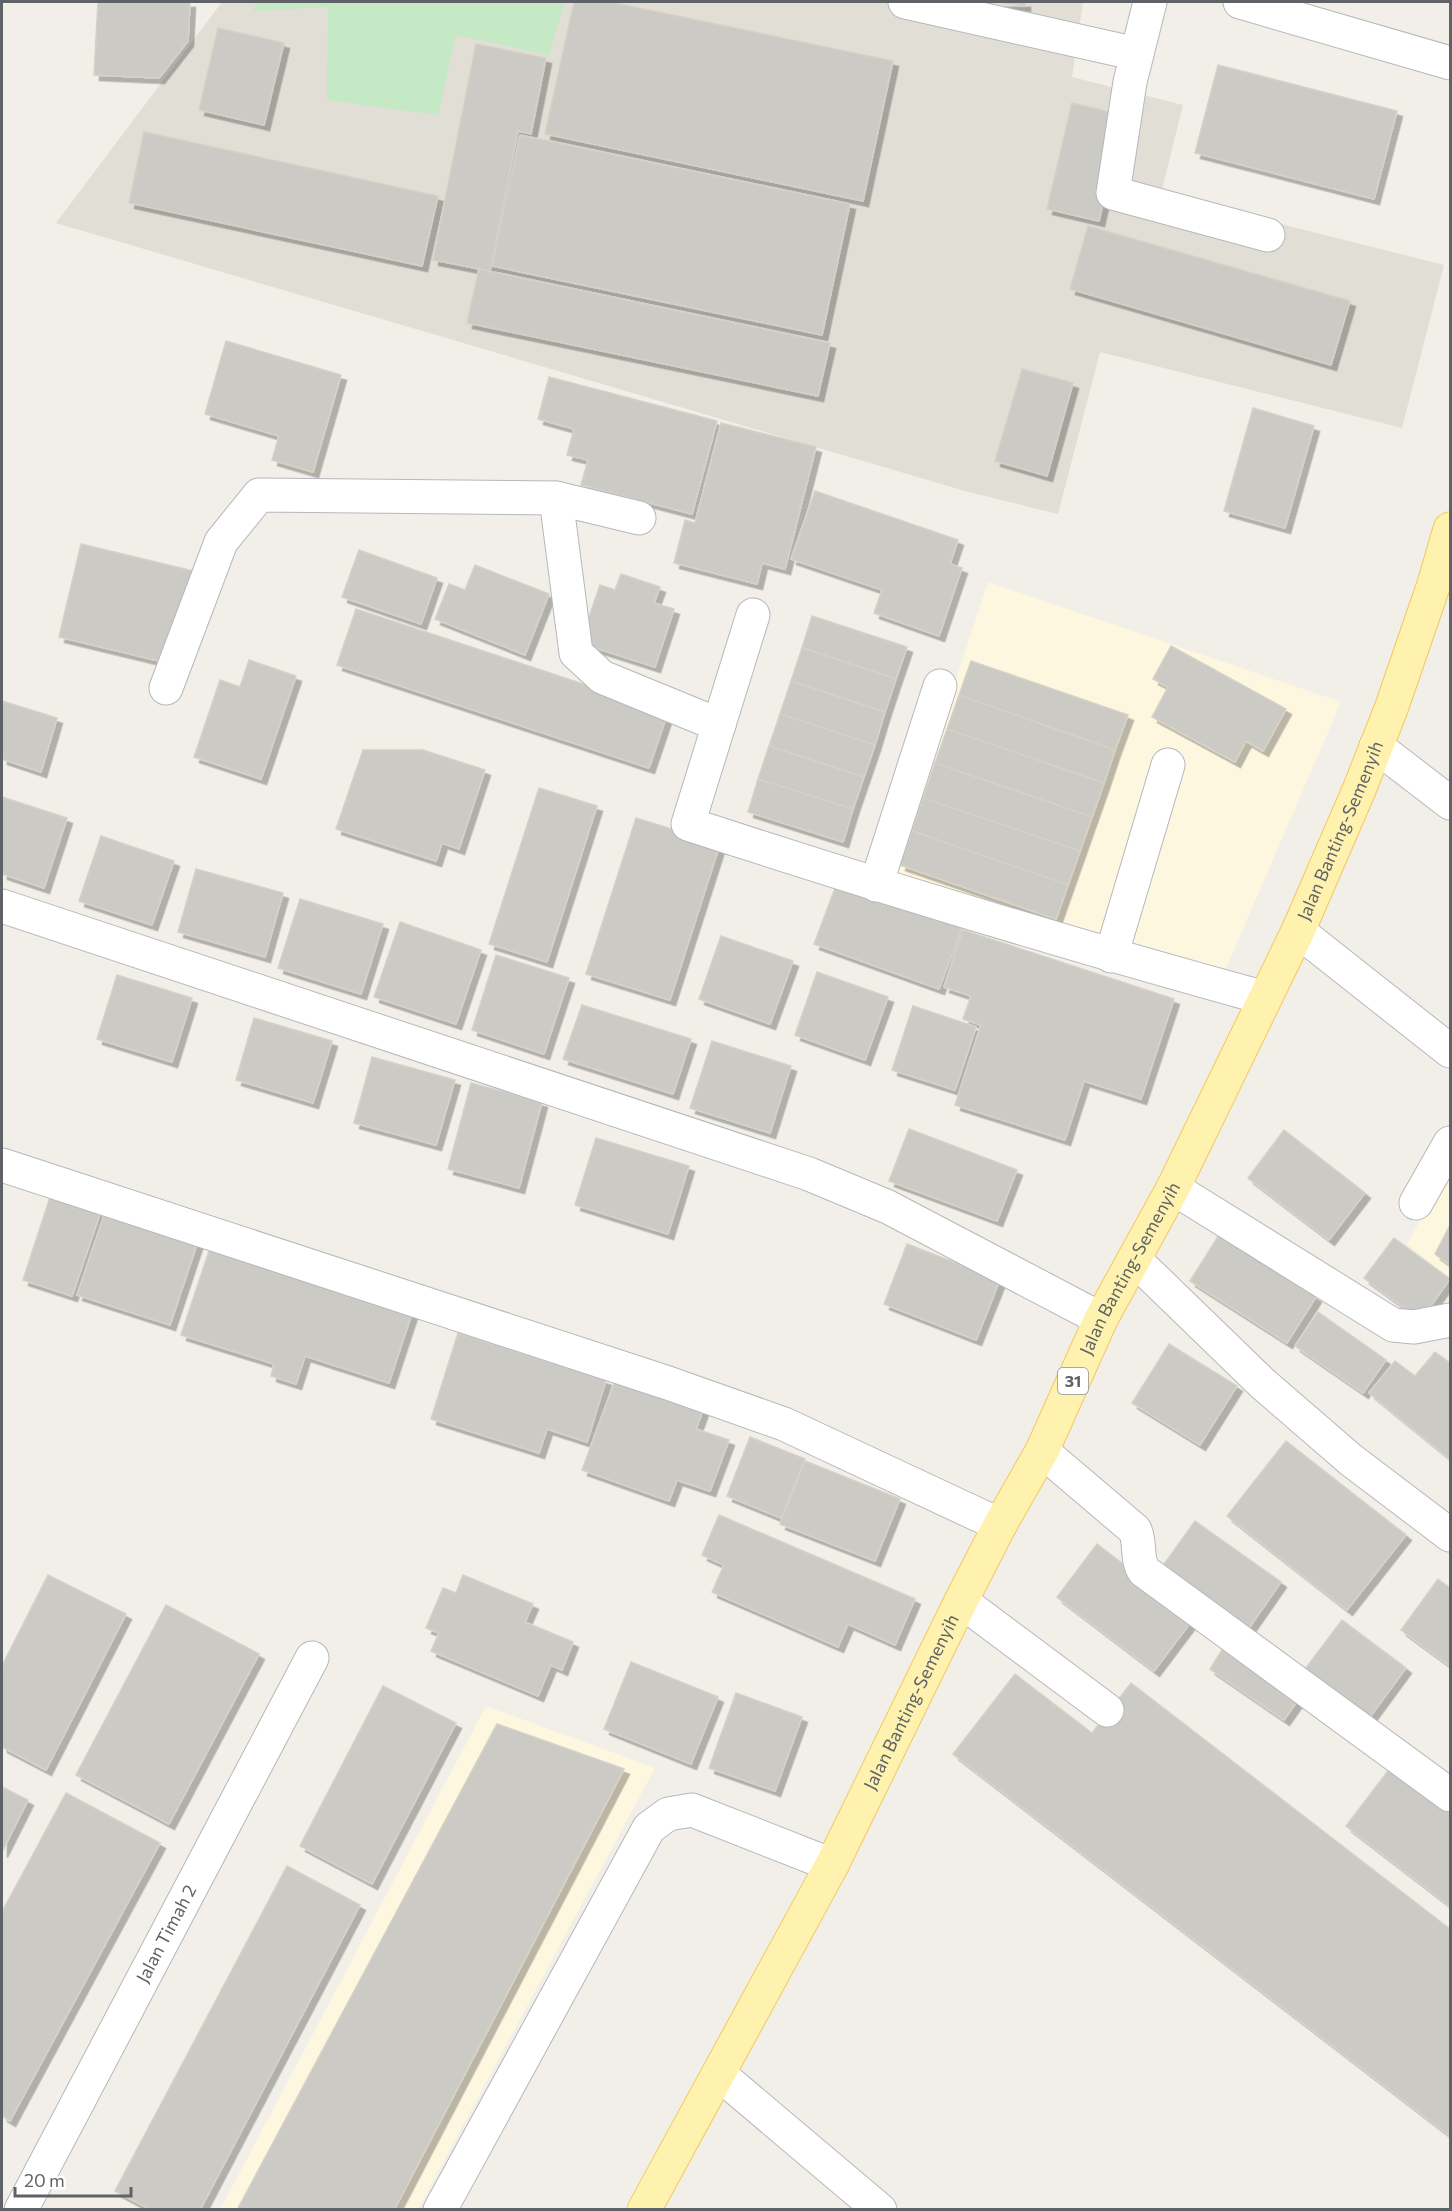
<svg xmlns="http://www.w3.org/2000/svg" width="1452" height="2211" font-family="Commissioner,sans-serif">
<defs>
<filter id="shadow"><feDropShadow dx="5.5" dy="5.5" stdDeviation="0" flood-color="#0004"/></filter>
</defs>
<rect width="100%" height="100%" fill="#f1efe8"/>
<g fill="#fef7e0">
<path d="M988,582L1341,702L1224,973L892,874Z"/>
<path d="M1450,1166V1278L1407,1244Z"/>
<path d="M486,1706L655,1768L418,2209L220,2210Z"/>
</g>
<path fill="#e1ded6" d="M222,2H1083L1072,77L1183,105L1161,194L1444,265L1402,428L1100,352L1058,514L965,491L56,223Z"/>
<path fill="#c5e8c5" d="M257,2H565L549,55L456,35L438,115L327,100L328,7L253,11Z"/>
<g fill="#cccac5" stroke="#d6d1c6" stroke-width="1.5" filter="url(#shadow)">
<path d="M98,2H190L188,41L159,78L94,75Z"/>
<path d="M574,2H610L893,61L863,201L545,134Z"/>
<path d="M999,2H1025V6Z"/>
<path d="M218,28L284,43L264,125L199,110Z"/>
<path d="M476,44L546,58L531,134L518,131L490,271L433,260Z"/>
<path d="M1218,65L1397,111L1374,199L1195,153Z"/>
<path d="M1072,103L1123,115L1099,221L1047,209Z"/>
<path d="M144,132L438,196L422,266L129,203Z"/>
<path d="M520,135L850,204L822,335L492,266Z"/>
<path d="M1088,226L1350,301L1331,365L1070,289Z"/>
<path d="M479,269L830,343L818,396L467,323Z"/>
<path d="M226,341L341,375L313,472L272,460L279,436L205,414Z"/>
<path d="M1022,369L1073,383L1047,476L995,461Z"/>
<path d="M549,377L717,421L692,514L581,485L588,460L567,455L574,429L538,419Z"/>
<path d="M1253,408L1314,426L1285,528L1224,511Z"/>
<path d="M721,423L816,447L785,569L762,563L757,584L674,563L685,520L695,523Z"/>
<path d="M815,491L958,540L950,564L962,568L939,636L874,613L882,590L791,559Z"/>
<path d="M81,544L202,573L180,666L59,637Z"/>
<path d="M359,550L437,578L421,624L342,597Z"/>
<path d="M475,565L549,594L525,655L435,619L449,584L465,590Z"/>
<path d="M621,574L660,587L654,603L674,609L655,667L580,643L600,585L615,590Z"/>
<path d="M356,609L668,712L649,768L337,665Z"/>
<path d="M812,616L907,647L896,679L802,648Z"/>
<path d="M1171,646L1286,709L1263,751L1246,741L1235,762L1152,717L1168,687L1153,679Z"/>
<path d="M802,648L896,679L885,712L791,681Z"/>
<path d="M249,660L296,676L261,779L194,757L220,680L240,687Z"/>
<path d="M971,661L1128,715L1115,750L959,695Z"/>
<path d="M791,681L885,712L875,745L780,714Z"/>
<path d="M959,695L1115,750L1104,783L947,729Z"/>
<path d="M2,701L57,718L41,772L2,759Z"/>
<path d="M780,714L875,745L864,777L769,746Z"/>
<path d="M947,729L1104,783L1092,817L935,763Z"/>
<path d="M769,746L864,777L853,809L758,779Z"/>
<path d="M363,750H423L485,770L459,849L442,843L436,861L336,829Z"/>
<path d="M935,763L1092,817L1080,851L923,798Z"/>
<path d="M758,779L853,809L843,842L748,812Z"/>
<path d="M539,788L597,806L547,962L489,944Z"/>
<path d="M2,797L67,818L44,888L2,874Z"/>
<path d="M923,798L1080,851L1068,885L912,831Z"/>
<path d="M636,818L720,844L670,1000L586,974Z"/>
<path d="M912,831L1068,885L1056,919L900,865Z"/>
<path d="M101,836L174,861L152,925L79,901Z"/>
<path d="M196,869L283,893L265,957L178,932Z"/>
<path d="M837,883L962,928L939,989L814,944Z"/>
<path d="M300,899L383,924L361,994L278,968Z"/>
<path d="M400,922L481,950L456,1024L374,997Z"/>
<path d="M963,930L1174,999L1141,1099L1084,1081L1065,1140L955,1105L981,1025L963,1019L971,996L944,987Z"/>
<path d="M721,936L793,961L770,1024L699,999Z"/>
<path d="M496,955L569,978L544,1054L472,1030Z"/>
<path d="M817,972L888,997L865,1060L795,1035Z"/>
<path d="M117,975L192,998L172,1062L97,1039Z"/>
<path d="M582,1005L691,1039L673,1094L563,1059Z"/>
<path d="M913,1006L976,1027L955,1090L892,1070Z"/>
<path d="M254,1018L332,1041L313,1103L236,1080Z"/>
<path d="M712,1041L791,1066L770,1133L690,1108Z"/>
<path d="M372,1057L455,1080L436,1145L354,1123Z"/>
<path d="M471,1083L542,1102L519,1188L448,1169Z"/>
<path d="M909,1129L1017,1170L997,1221L889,1181Z"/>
<path d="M1284,1130L1365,1193L1329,1240L1248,1178Z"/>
<path d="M596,1138L689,1166L668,1234L575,1205Z"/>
<path d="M51,1194L101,1211L72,1296L23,1280Z"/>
<path d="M109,1201L201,1232L170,1325L77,1295Z"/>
<path d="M1450,1225V1265L1435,1254Z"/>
<path d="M1219,1235L1316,1297L1287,1343L1190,1281Z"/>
<path d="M1394,1238L1450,1279L1421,1320L1364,1278Z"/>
<path d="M212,1242L414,1307L389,1383L305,1356L296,1384L271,1376L274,1364L181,1335Z"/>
<path d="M907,1244L1000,1280L976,1340L884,1304Z"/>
<path d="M1318,1312L1386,1360L1363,1393L1295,1346Z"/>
<path d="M458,1333L606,1380L587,1442L547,1429L539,1453L431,1419Z"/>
<path d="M1169,1344L1237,1386L1200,1445L1132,1403Z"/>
<path d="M1435,1352L1450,1363V1459L1369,1393L1395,1361L1415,1376Z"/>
<path d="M616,1378L703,1410L696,1429L729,1440L710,1491L677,1480L669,1501L582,1470Z"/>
<path d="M750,1437L805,1459L781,1518L727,1496Z"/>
<path d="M1286,1441L1406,1535L1347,1610L1227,1516Z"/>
<path d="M805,1461L900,1499L875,1561L780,1524Z"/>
<path d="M719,1515L915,1599L895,1645L848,1624L838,1647L712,1592L724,1565L702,1555Z"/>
<path d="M1195,1521L1281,1582L1249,1628L1162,1567Z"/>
<path d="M1097,1544L1194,1618L1154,1671L1057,1597Z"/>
<path d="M48,1575L126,1614L46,1770L2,1747V1666Z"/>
<path d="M463,1575L533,1604L525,1622L573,1642L562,1670L551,1665L538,1696L431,1651L439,1633L426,1628L443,1588L456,1593Z"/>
<path d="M1438,1579L1450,1588V1666L1401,1630Z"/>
<path d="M166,1605L259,1654L169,1824L76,1775Z"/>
<path d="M1342,1620L1406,1668L1370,1717L1305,1669Z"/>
<path d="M1230,1637L1305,1690L1284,1720L1210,1669Z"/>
<path d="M631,1662L718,1697L691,1764L604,1729Z"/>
<path d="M1015,1674L1092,1733L1131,1683L1450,1929V2136L953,1754Z"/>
<path d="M383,1686L456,1723L372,1884L300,1846Z"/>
<path d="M736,1693L802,1717L775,1791L709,1768Z"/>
<path d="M497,1724L624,1769L394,2210H237Z"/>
<path d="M1397,1759L1450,1800V1906L1346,1826Z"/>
<path d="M2,1787L28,1800L2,1852Z"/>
<path d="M66,1793L160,1843L10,2121L2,2116V1912Z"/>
<path d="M287,1866L360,1905L200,2210H151L115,2191Z"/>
</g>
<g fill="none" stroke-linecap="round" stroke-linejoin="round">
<g stroke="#b5b8bc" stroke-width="35">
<g id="minor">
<path d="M905,2L1137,54"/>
<path d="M1150,2L1130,82L1113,193L1268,235"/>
<path d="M1240,2L1450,63"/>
<path d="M556,498L576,653L602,677L719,725"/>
<path d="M753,615L688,824C879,886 1071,945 1265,998"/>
<path d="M166,688L221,542L259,495L556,498L639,518"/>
<path d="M1376,746L1450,803"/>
<path d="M876,885L940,686"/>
<path d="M2,906L809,1174L888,1207L1101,1319"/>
<path d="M1298,931L1450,1051"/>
<path d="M1111,956L1168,765"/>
<path d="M2,1165L668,1383L784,1424L1000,1525"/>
<path d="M1173,1188L1393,1325L1414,1327L1450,1320"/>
<path d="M1416,1203L1450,1143"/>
<path d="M1134,1259L1262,1383L1351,1460L1450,1535"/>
<path d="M1042,1451L1135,1530C1141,1544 1136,1559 1144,1571L1450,1795"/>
<path d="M961,1601L1107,1710"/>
<path d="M719,2074L880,2210"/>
<path id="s1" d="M21,2210L312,1658"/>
<path d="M440,2210L649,1828L668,1814L692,1810L832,1865"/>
</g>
</g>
<g stroke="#f2c960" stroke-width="35">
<g id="major">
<path id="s2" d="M644,2210L832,1865L961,1601L1000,1525L1042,1451L1101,1319L1173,1188L1298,931L1359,790L1391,709L1434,584L1450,529"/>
</g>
</g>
<use href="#minor" stroke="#fff" stroke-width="33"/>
<use href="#major" stroke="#fff2af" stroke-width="33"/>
</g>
<g text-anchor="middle" stroke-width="6" stroke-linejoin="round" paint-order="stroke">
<rect fill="#fff" stroke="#8f9295" stroke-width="1.5" x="1058" y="1368" width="30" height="26" rx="4.5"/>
<g font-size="16" font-weight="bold" fill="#5f6368">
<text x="1073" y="1387">31</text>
</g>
<g font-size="18" fill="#5f6368" stroke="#fff">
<text dy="6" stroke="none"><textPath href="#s2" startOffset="1546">Jalan Banting-Semenyih</textPath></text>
<text dy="6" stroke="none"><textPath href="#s2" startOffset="1060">Jalan Banting-Semenyih</textPath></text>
<text dy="6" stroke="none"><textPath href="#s2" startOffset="574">Jalan Banting-Semenyih</textPath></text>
<text dy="6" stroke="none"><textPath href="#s1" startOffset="312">Jalan Timah 2</textPath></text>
</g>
</g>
<rect width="1452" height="2211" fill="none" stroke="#5f6368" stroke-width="6"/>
<path d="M15 2187v9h116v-9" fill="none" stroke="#5f6368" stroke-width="3"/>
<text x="24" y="2187" font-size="18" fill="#5f6368" stroke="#ffffff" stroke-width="4.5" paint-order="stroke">20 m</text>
</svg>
